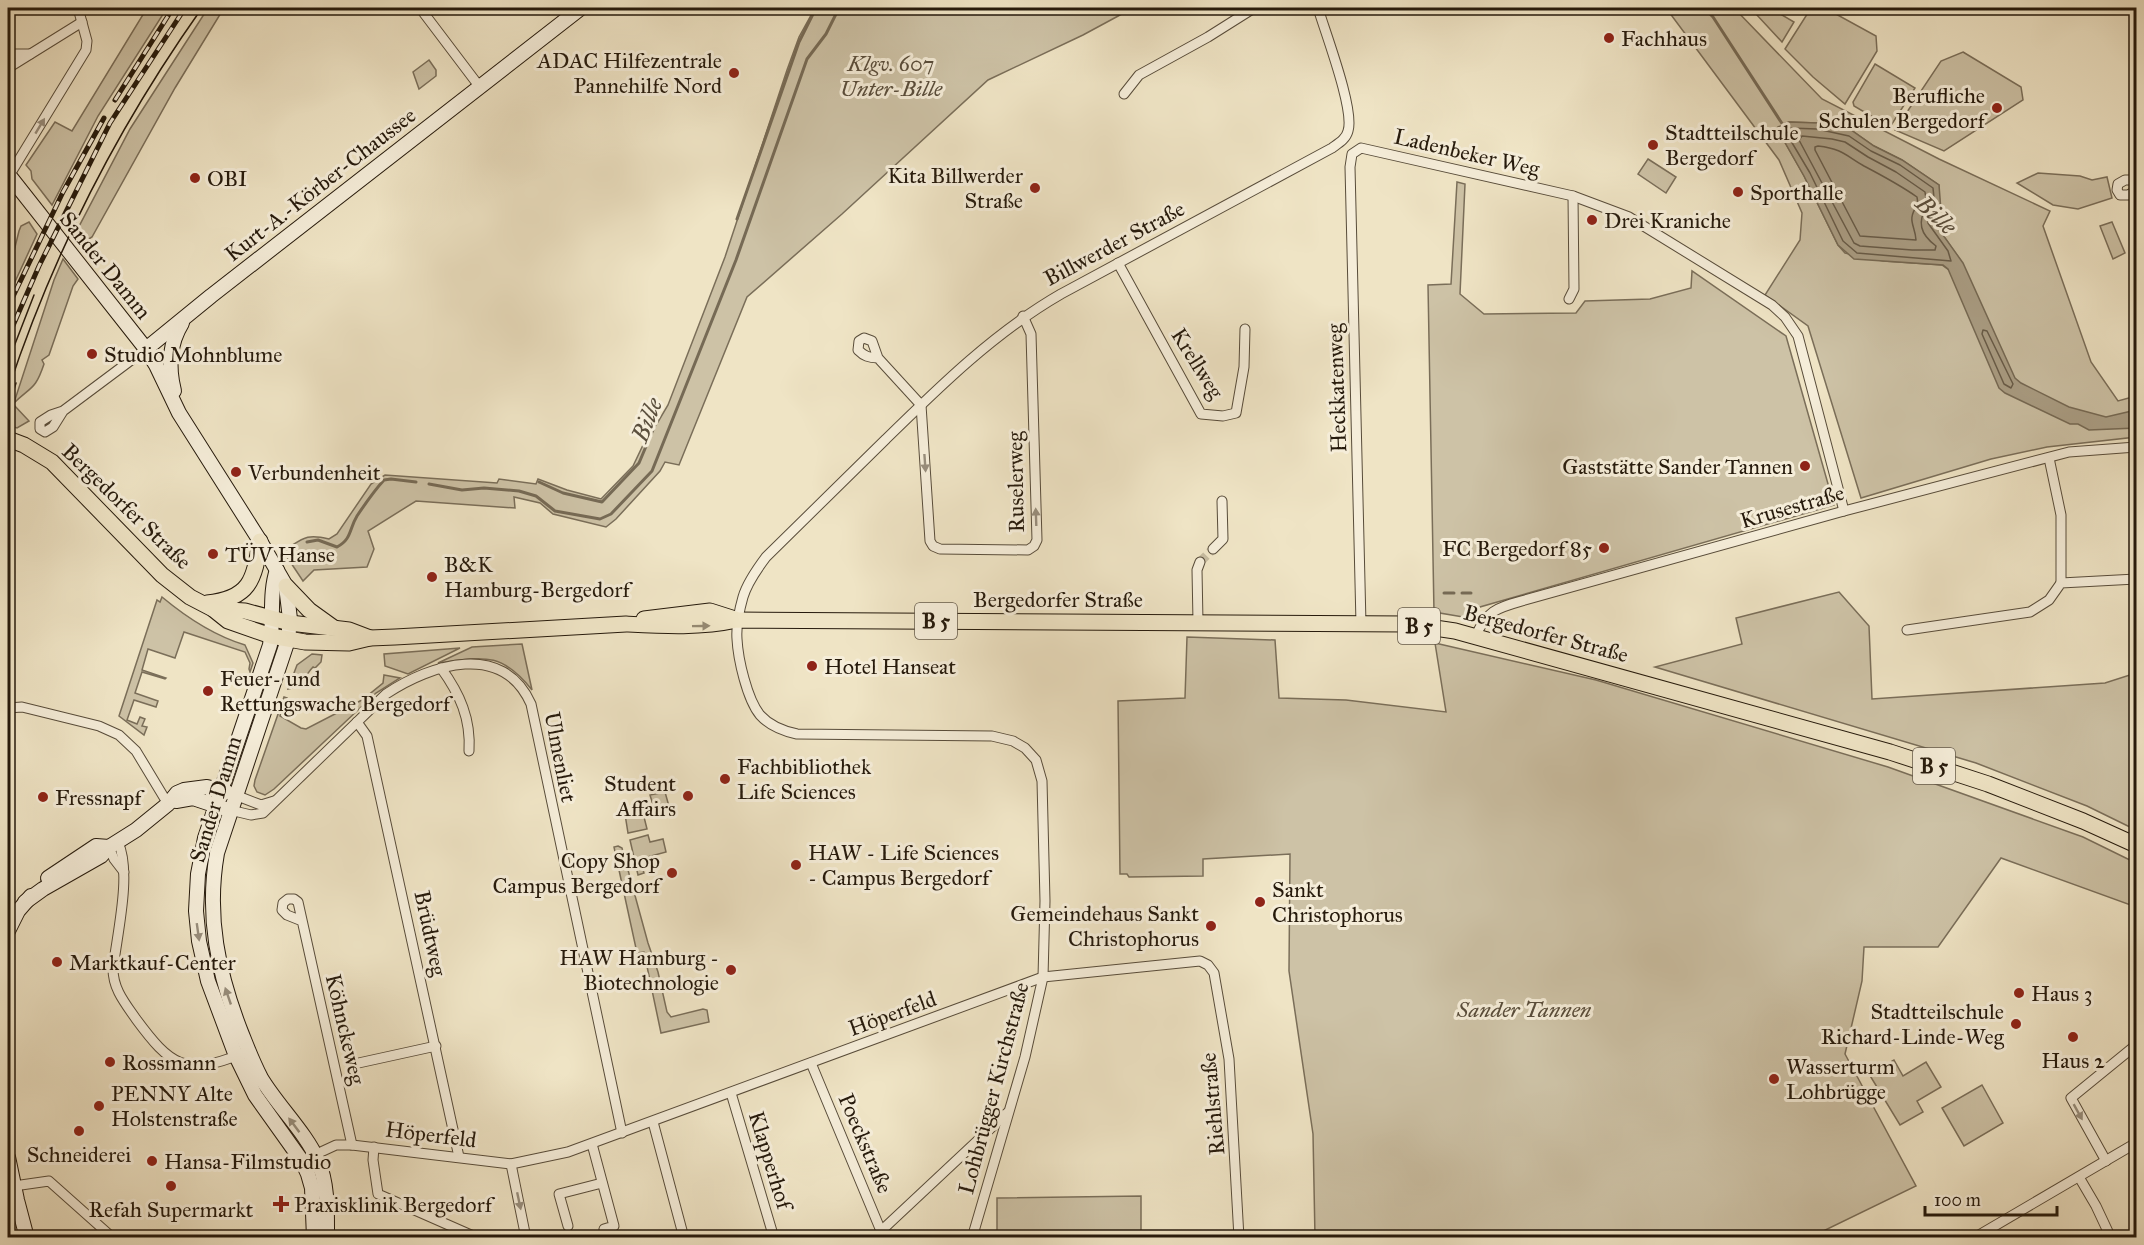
<svg xmlns="http://www.w3.org/2000/svg" width="2144" height="1245" font-family="'IM FELL Great Primer',serif">
<rect width="100%" height="100%" fill="#efe4c5"/>
<filter id="stains"><feTurbulence type="fractalNoise" baseFrequency=".00333" numOctaves="4"/><feColorMatrix values="0 0 0 0 .2 0 0 0 0 .09 0 0 0 0 .02 0 0 0 .5 -.17"/></filter>
<radialGradient id="worn" r=".72"><stop offset=".6" stop-color="#630" stop-opacity="0"/><stop offset="1" stop-color="#630" stop-opacity=".3"/></radialGradient>
<g fill="#cdc2a6" stroke="#7a6e59" stroke-width="1.5" fill-rule="evenodd">
<path d="M147,8H167L98,116L52,205L32,179L31,171L26,165L55,122L72,131Z"/>
<path d="M208,8H224L175,88L92,237L81,244L74,236L130,129Z"/>
<path d="M815,8H1133L1083,35L988,80L842,214L747,297L679,465L665,462L660,471L616,519L606,527L553,514L540,503L514,497L515,508L416,501L368,531L374,549L367,567L314,570L303,581L283,551C303,539 305,533 329,539L337,534L371,484L385,475L497,483L499,479L536,484L538,479L567,490L601,499L633,466L654,422H658L668,405L725,257L787,70L799,37Z"/>
<path d="M1666,8H1734L1822,99L1939,159L2050,211L2043,226L2091,362L2118,401L2136,396V437L2047,447L1991,459L1861,498L1808,326L1765,295L1800,240L1802,213L1779,160ZM1789,122L1818,123L1851,130L1874,146L1902,160L1939,185L1933,221L1961,261L1953,273L1942,265L1883,261L1845,253L1838,245L1804,176L1783,139L1782,124Z"/>
<path d="M1758,8H1770L1794,22L1782,42L1755,13Z"/>
<path d="M1811,8H1825L1876,36L1877,51L1845,104L1813,77L1785,49Z"/>
<path d="M1963,52L2021,87L2023,100L1944,151L1895,130L1941,61Z"/>
<path d="M429,60L436,70V76L419,89L413,72Z"/>
<path d="M1875,64L1915,88L1890,127L1854,106L1853,102Z"/>
<path d="M1648,159L1676,177L1666,193L1638,174Z"/>
<path d="M2038,173L2080,176L2092,180L2107,177L2112,198L2078,209L2053,205L2017,183Z"/>
<path d="M1457,182L1465,184L1460,294L1484,314L1576,313L1585,301L1650,299L1691,288L1692,271L1786,336L1834,505L1480,607L1469,618L1434,612L1428,285L1451,284Z"/>
<path d="M29,222L37,234L8,297V275L19,231L21,226Z"/>
<path d="M2112,222L2125,253L2113,259L2100,226Z"/>
<path d="M63,259L78,279L73,286L49,355L42,360L44,364C35,391 31,386 13,404L29,421L17,428L8,425V421L54,280Z"/>
<path d="M1839,592L1869,626L1872,699L2105,683L2136,673V830L2087,806L1976,763L1655,667L1742,644L1736,618Z"/>
<path d="M162,597C186,617 215,636 245,645L253,663L250,672L249,669L250,663L245,652L184,632L175,658L148,649L142,670L166,678L165,679L142,672L135,693L158,701L156,707L134,700L127,720L137,724L140,717L145,719L142,726L147,727L144,735L119,716L157,600L160,602Z"/>
<path d="M1187,637L1275,640L1279,698L1346,700L1446,712L1435,643L1596,680L1888,767L2083,837L2136,863V907L2001,858L1938,947H1864L1862,981L1845,1054L1916,1186L1811,1237H1315L1313,1134L1289,971L1290,854L1203,859V876L1129,877L1127,874H1120L1118,701L1185,698Z"/>
<path d="M522,644L532,690C501,651 483,657 438,663L472,647Z"/>
<path d="M460,648L408,674L385,666L384,654Z"/>
<path d="M312,654L322,655L321,662L315,668L313,667C306,674 302,687 288,689L297,665Z"/>
<path d="M384,675L400,678L376,693L274,789L265,795L257,792L254,786L255,780L284,697L287,698L280,716L301,728L306,729L362,700L383,683Z"/>
<path d="M665,792L670,810L644,817L647,829L628,833L625,814L653,805L650,795Z"/>
<path d="M648,835L650,842L663,839L666,852L640,859L644,873L638,875L630,840Z"/>
<path d="M618,846L622,848L648,943L658,972L667,1012L671,1017L703,1009L707,1010L709,1022L661,1033L644,952L637,953L614,847Z"/>
<path d="M1894,1060L1903,1076L1926,1062L1941,1087L1917,1101L1923,1112L1900,1125L1869,1074Z"/>
<path d="M1982,1085L2003,1123L1964,1146L1942,1108Z"/>
<path d="M1141,1196V1237H997V1198Z"/>
</g>
<path fill="#ab9f86" stroke="#766a55" stroke-width="1.5" d="M1789,122L1818,123L1851,130L1874,146L1902,160L1939,185L1941,211L1933,221L1963,263L2015,378L2021,383L2069,407L2106,417L2136,410V428L2089,430L2078,424H2070L2005,393L1999,388L1948,269L1943,265L1854,259L1838,245L1804,176L1783,139L1778,127Z"/>
<g fill="none" stroke-linecap="round" stroke-linejoin="round">
<g stroke="#685c49" stroke-width="1.5">
<path d="M1790,128L1817,129L1849,136L1871,151L1900,165L1933,188L1935,208L1928,218V223L1948,251L1951,261L1857,253L1843,241L1810,173L1788,136L1786,131Z"/>
<path d="M1802,136L1832,139L1845,142L1868,157L1896,172L1925,192L1927,206C1917,222 1920,234 1936,246L1935,250H1912L1860,246L1854,243L1799,140Z"/>
<path d="M1818,146C1843,149 1845,155 1864,166C1883,176 1900,185 1917,197L1918,204C1906,221 1915,224 1916,240L1860,236L1815,150V147Z"/>
<path d="M1983,330L1987,331L2013,384L2011,388L2004,384L1982,334Z"/>
</g>
<g stroke="#766a55" stroke-width="3">
<path d="M967,8L974,10L984,8"/>
<path d="M1704,8L1713,17L1783,125"/>
<path d="M737,219L799,42L816,8"/>
<path d="M539,482L563,493L602,502L639,463L655,425"/>
<path d="M429,484L462,490L484,488L519,491L536,496L555,511L600,519L611,514L652,471L736,260L807,59L826,34L839,8"/>
<path d="M307,542L318,540L337,547C352,539 349,529 357,516C365,504 374,491 384,480L391,479L416,482"/>
<path d="M1444,593H1454"/>
<path d="M1462,593H1471"/>
</g>
<path stroke="#c7bca0" stroke-width="9" stroke-dasharray="9 4.5" stroke-linecap="butt" d="M1200,562L1213,549"/>
<g stroke="#584c3a" stroke-width="11">
<g id="street">
<path d="M420,8L479,86"/>
<path d="M8,54H30"/>
<path d="M8,68L82,22"/>
<path d="M1124,94L1139,75L1208,37L1254,8"/>
<path d="M9,176L86,50L87,41L78,8"/>
<path d="M2136,180H2125L2118,184L2117,190L2120,195H2128L2136,191"/>
<path d="M1118,263L1201,414L1223,416L1236,413L1244,367L1245,329"/>
<path d="M1569,299L1574,289L1573,196"/>
<path d="M878,358C869,358 864,356 858,350L859,341L864,338L872,341L878,358L921,405L930,541L933,546L940,549L1028,550L1034,546L1037,540L1031,334L1023,316"/>
<path d="M63,411L53,427L45,432L40,429V422L51,415L63,411L146,349"/>
<path d="M2049,458L2061,515V583"/>
<path d="M1213,549L1223,539L1222,501"/>
<path d="M1198,622L1197,570L1200,562"/>
<path d="M1361,624L1350,167L1352,154L1361,148L1573,196L1629,217L1772,305L1785,317L1798,336L1844,511"/>
<path d="M1907,630L2030,612L2049,600L2061,583L2136,579"/>
<path d="M1475,637C1488,609 1497,608 1525,600L1844,511L2069,452L2136,447"/>
<path d="M441,668C460,694 471,719 469,751"/>
<path d="M8,708L22,707L99,726L119,735L136,751L168,804"/>
<path d="M357,722L367,736L459,1157"/>
<path d="M235,795L261,805L274,801"/>
<path d="M230,810L251,815L263,813L386,694C431,664 503,641 531,704L622,1133"/>
<path d="M118,842C132,873 117,934 113,969C113,989 125,1003 136,1019C170,1065 185,1077 241,1054"/>
<path d="M109,847L114,859L124,872"/>
<path d="M302,921L287,915L282,910L283,903L288,899H294L298,902L352,1145"/>
<path d="M811,1063L881,1231L886,1238"/>
<path d="M354,1064L436,1046"/>
<path d="M731,1093L774,1238"/>
<path d="M653,1122L684,1238"/>
<path d="M592,1144L614,1226L604,1229"/>
<path d="M374,1147L373,1160L378,1194L478,1238"/>
<path d="M310,1157L336,1145H352L511,1164L568,1152L1043,977L1200,961L1208,965L1214,973L1229,1059L1239,1238"/>
<path d="M2106,1161L2071,1098L2136,1045"/>
<path d="M511,1164L526,1238"/>
<path d="M2079,1177L2096,1206L2111,1238"/>
<path d="M14,1186L49,1181L113,1238"/>
<path d="M568,1226L559,1194L602,1183"/>
<path d="M879,1236L881,1231L1007,1113"/>
<path d="M972,1238L1025,1057L1043,977L1045,901L1042,781L1036,760L1025,748L1013,741L992,736L797,734C783,731 769,725 760,715C747,699 738,659 737,639C736,625 739,611 743,597C747,583 757,569 766,557C806,518 846,478 886,439C940,386 995,332 1061,294L1332,148C1339,143 1346,139 1348,131C1355,110 1325,32 1318,8"/>
<path d="M1974,1238L2136,1143"/>
</g>
</g>
<g stroke="#261a0c" stroke-width="16">
<g id="secondary">
<path d="M8,174L146,349L156,365L179,413L260,541L286,586L290,619L288,640L217,853C206,916 218,973 241,1032C247,1047 253,1063 261,1078C277,1105 307,1134 318,1161C328,1184 327,1212 327,1238"/>
<path d="M146,349L211,296L581,8"/>
<path d="M174,391C168,367 169,344 182,323"/>
<path d="M277,570C269,593 274,620 270,645L205,838L198,874L196,911L199,941L208,981L236,1056L255,1095L302,1161L308,1174L312,1188L314,1238"/>
<path d="M176,801L193,798L223,808"/>
<path d="M48,878L96,846L109,847"/>
<path d="M25,902L43,889L101,856L109,847L136,830L168,804L177,793L184,790L207,787L227,792"/>
<path d="M8,931L18,911L31,896"/>
<path d="M8,1157L17,1200L27,1238"/>
</g>
</g>
<g stroke="#261a0c" stroke-width="17">
<g id="primary">
<path d="M8,439L24,445L52,462L162,575L190,597L213,609L228,621L271,636L305,642L349,643L370,638L395,637L626,624C665,626 700,628 737,620L1408,624L1455,631L1890,752L1988,784L2083,821L2136,845"/>
<path d="M286,586L309,610L334,628"/>
<path d="M207,603C249,599 255,580 260,541"/>
<path d="M213,609L245,611L290,623L349,630L370,638"/>
<path d="M644,619L710,611L735,619"/>
</g>
</g>
<use href="#street" stroke="#f5edd9" stroke-width="9"/>
<use href="#secondary" stroke="#f5edd9" stroke-width="14"/>
<use href="#primary" stroke="#efe4c5" stroke-width="15"/>
<g stroke="#261a0c" stroke-width="1.5">
<path d="M8,362L34,295"/>
<path d="M8,390C53,254 119,125 202,8"/>
<path d="M8,410L16,383"/>
</g>
<g stroke="#261a0c" stroke-width="5">
<g id="rail">
<path d="M115,100L173,8"/>
<path d="M8,307L63,192L104,118"/>
<path d="M8,337L39,266L110,123L185,8"/>
</g>
</g>
<use href="#rail" stroke="#f5edd9" stroke-width="3" stroke-dasharray="9" stroke-linecap="butt"/>
</g>
<defs><path id="oneway-solid" d="M-6-.8H1V-3.2L6.5 0L1 3.2V.8H-6Z" transform="scale(1.5)"/></defs>
<g fill="#988e7d">
<use href="#oneway-solid" transform="translate(40 126) rotate(-59)"/>
<use href="#oneway-solid" transform="translate(925 463) rotate(86)"/>
<use href="#oneway-solid" transform="translate(1036 517) rotate(-92)"/>
<use href="#oneway-solid" transform="translate(198 932) rotate(82)"/>
<use href="#oneway-solid" transform="translate(228 996) rotate(-109)"/>
<use href="#oneway-solid" transform="translate(2078 1112) rotate(61)"/>
<use href="#oneway-solid" transform="translate(294 1125) rotate(-127)"/>
<use href="#oneway-solid" transform="translate(519 1201) rotate(78)"/>
</g>
<use fill="#958972" href="#oneway-solid" transform="translate(701 626) rotate(-1)"/>
<g fill="#8f2418" stroke="#f5edd9" stroke-width="2">
<circle cx="1609" cy="38" r="6"/>
<circle cx="734" cy="73" r="6"/>
<circle cx="1997" cy="108" r="6"/>
<circle cx="1653" cy="145" r="6"/>
<circle cx="195" cy="178" r="6"/>
<circle cx="1035" cy="188" r="6"/>
<circle cx="1738" cy="192" r="6"/>
<circle cx="1592" cy="220" r="6"/>
<circle cx="92" cy="354" r="6"/>
<circle cx="1805" cy="466" r="6"/>
<circle cx="236" cy="472" r="6"/>
<circle cx="1604" cy="548" r="6"/>
<circle cx="213" cy="554" r="6"/>
<circle cx="432" cy="577" r="6"/>
<circle cx="812" cy="666" r="6"/>
<circle cx="208" cy="691" r="6"/>
<circle cx="725" cy="779" r="6"/>
<circle cx="688" cy="796" r="6"/>
<circle cx="43" cy="797" r="6"/>
<circle cx="796" cy="865" r="6"/>
<circle cx="672" cy="873" r="6"/>
<circle cx="1260" cy="902" r="6"/>
<circle cx="1211" cy="926" r="6"/>
<circle cx="57" cy="962" r="6"/>
<circle cx="731" cy="970" r="6"/>
<circle cx="2019" cy="993" r="6"/>
<circle cx="2016" cy="1024" r="6"/>
<circle cx="2073" cy="1037" r="6"/>
<circle cx="110" cy="1062" r="6"/>
<circle cx="1774" cy="1079" r="6"/>
<circle cx="99" cy="1106" r="6"/>
<circle cx="79" cy="1131" r="6"/>
<circle cx="152" cy="1161" r="6"/>
<circle cx="171" cy="1186" r="6"/>
<path d="M278 1195h6v6h6v6h-6v6h-6v-6h-6v-6h6z"/>
</g>
<g text-anchor="middle" stroke-width="6" stroke-linejoin="round" paint-order="stroke">
<g fill="#f5edd9" stroke="#64594a" stroke-width="1.5">
<rect x="915" y="603" width="42" height="36" rx="4.5"/>
<rect x="1398" y="608" width="42" height="36" rx="4.5"/>
<rect x="1913" y="748" width="42" height="36" rx="4.5"/>
</g>
<g font-size="21" font-weight="bold" fill="#261a0c">
<text x="936" y="628">B 5</text>
<text x="1419" y="633">B 5</text>
<text x="1934" y="773">B 5</text>
</g>
<g font-size="22" fill="#261a0c" stroke="#f5edd9" text-anchor="start">
<text x="1621" y="46">Fachhaus</text>
<text x="722" y="68" text-anchor="end">ADAC Hilfezentrale<tspan x="722" dy="25">Pannehilfe Nord</tspan></text>
<text x="1985" y="103" text-anchor="end">Berufliche<tspan x="1985" dy="25">Schulen Bergedorf</tspan></text>
<text x="1665" y="140">Stadtteilschule<tspan x="1665" dy="25">Bergedorf</tspan></text>
<text x="1023" y="183" text-anchor="end">Kita Billwerder<tspan x="1023" dy="25">Straße</tspan></text>
<text x="207" y="186">OBI</text>
<text x="1750" y="200">Sporthalle</text>
<text x="1604" y="228">Drei Kraniche</text>
<text x="104" y="362">Studio Mohnblume</text>
<text x="1793" y="474" text-anchor="end">Gaststätte Sander Tannen</text>
<text x="248" y="480">Verbundenheit</text>
<text x="1592" y="556" text-anchor="end">FC Bergedorf 85</text>
<text x="225" y="562">TÜV Hanse</text>
<text x="444" y="572">B&amp;K<tspan x="444" dy="25">Hamburg-Bergedorf</tspan></text>
<text x="824" y="674">Hotel Hanseat</text>
<text x="220" y="686">Feuer- und<tspan x="220" dy="25">Rettungswache Bergedorf</tspan></text>
<text x="737" y="774">Fachbibliothek<tspan x="737" dy="25">Life Sciences</tspan></text>
<text x="676" y="791" text-anchor="end">Student<tspan x="676" dy="25">Affairs</tspan></text>
<text x="55" y="805">Fressnapf</text>
<text x="808" y="860">HAW - Life Sciences<tspan x="808" dy="25">- Campus Bergedorf</tspan></text>
<text x="660" y="868" text-anchor="end">Copy Shop<tspan x="660" dy="25">Campus Bergedorf</tspan></text>
<text x="1272" y="897">Sankt<tspan x="1272" dy="25">Christophorus</tspan></text>
<text x="1199" y="921" text-anchor="end">Gemeindehaus Sankt<tspan x="1199" dy="25">Christophorus</tspan></text>
<text x="719" y="965" text-anchor="end">HAW Hamburg -<tspan x="719" dy="25">Biotechnologie</tspan></text>
<text x="69" y="970">Marktkauf-Center</text>
<text x="2031" y="1001">Haus 3</text>
<text x="2004" y="1019" text-anchor="end">Stadtteilschule<tspan x="2004" dy="25">Richard-Linde-Weg</tspan></text>
<text x="2073" y="1068" text-anchor="middle">Haus 2</text>
<text x="122" y="1070">Rossmann</text>
<text x="1786" y="1074">Wasserturm<tspan x="1786" dy="25">Lohbrügge</tspan></text>
<text x="111" y="1101">PENNY Alte<tspan x="111" dy="25">Holstenstraße</tspan></text>
<text x="79" y="1162" text-anchor="middle">Schneiderei</text>
<text x="164" y="1169">Hansa-Filmstudio</text>
<text x="294" y="1212">Praxisklinik Bergedorf</text>
<text x="171" y="1217" text-anchor="middle">Refah Supermarkt</text>
</g>
<g font-size="22" font-style="italic" fill="#584c3a" stroke="#f5edd9">
<text x="891" y="71">Klgv. 607<tspan x="891" dy="25">Unter-Bille</tspan></text>
<text x="1524" y="1017">Sander Tannen</text>
</g>
<g font-size="22" fill="#261a0c" stroke="#f5edd9">
<text transform="translate(1467 152) rotate(13)" y="8">Ladenbeker Weg</text>
<text transform="translate(320 184) rotate(-38)" y="8">Kurt-A.-Körber-Chaussee</text>
<text transform="translate(1114 243) rotate(-28)" y="8">Billwerder Straße</text>
<text transform="translate(106 265) rotate(51)" y="8">Sander Damm</text>
<text transform="translate(1198 363) rotate(58)" y="8">Krellweg</text>
<text transform="translate(1336 388) rotate(-92)" y="8">Heckkatenweg</text>
<text transform="translate(1015 482) rotate(-91)" y="8">Ruselerweg</text>
<text transform="translate(127 506) rotate(44)" y="8">Bergedorfer Straße</text>
<text transform="translate(1792 506) rotate(-16)" y="8">Krusestraße</text>
<text x="1058" y="607">Bergedorfer Straße</text>
<text transform="translate(1546 633) rotate(15)" y="8">Bergedorfer Straße</text>
<text transform="translate(561 757) rotate(79)" y="8">Ulmenliet</text>
<text transform="translate(215 799) rotate(-73)" y="8">Sander Damm</text>
<text transform="translate(431 933) rotate(78)" y="8">Brüdtweg</text>
<text transform="translate(892 1013) rotate(-20)" y="8">Höperfeld</text>
<text transform="translate(346 1029) rotate(77)" y="8">Köhnckeweg</text>
<text transform="translate(993 1088) rotate(-75)" y="8">Lohbrügger Kirchstraße</text>
<text transform="translate(1212 1104) rotate(-95)" y="8">Riehlstraße</text>
<text transform="translate(431 1134) rotate(7)" y="8">Höperfeld</text>
<text transform="translate(866 1143) rotate(67)" y="8">Poeckstraße</text>
<text transform="translate(771 1160) rotate(73)" y="8">Klapperhof</text>
</g>
<g font-size="24" font-style="italic" fill="#5b4f3d" stroke="#f5edd9">
<text transform="translate(1936 215) rotate(43)" y="8">Bille</text>
<text transform="translate(647 420) rotate(-68)" y="8">Bille</text>
</g>
</g>
<rect width="2144" height="1245" fill="none" stroke="#efe4c5" stroke-width="30"/>
<rect x="9" y="9" width="2126" height="1227" fill="none" stroke="#261a0c" stroke-width="3"/>
<rect x="15" y="15" width="2114" height="1215" fill="none" stroke="#261a0c" stroke-width="1.5"/>
<path d="M1925 1206v9h132v-9" fill="none" stroke="#261a0c" stroke-width="3"/>
<text x="1934" y="1206" font-size="18" fill="#261a0c" stroke="#f5edd9" stroke-width="4.5" paint-order="stroke">100 m</text>
<rect width="100%" height="100%" filter="url(#stains)"/>
<rect width="100%" height="100%" fill="url(#worn)"/>
</svg>
